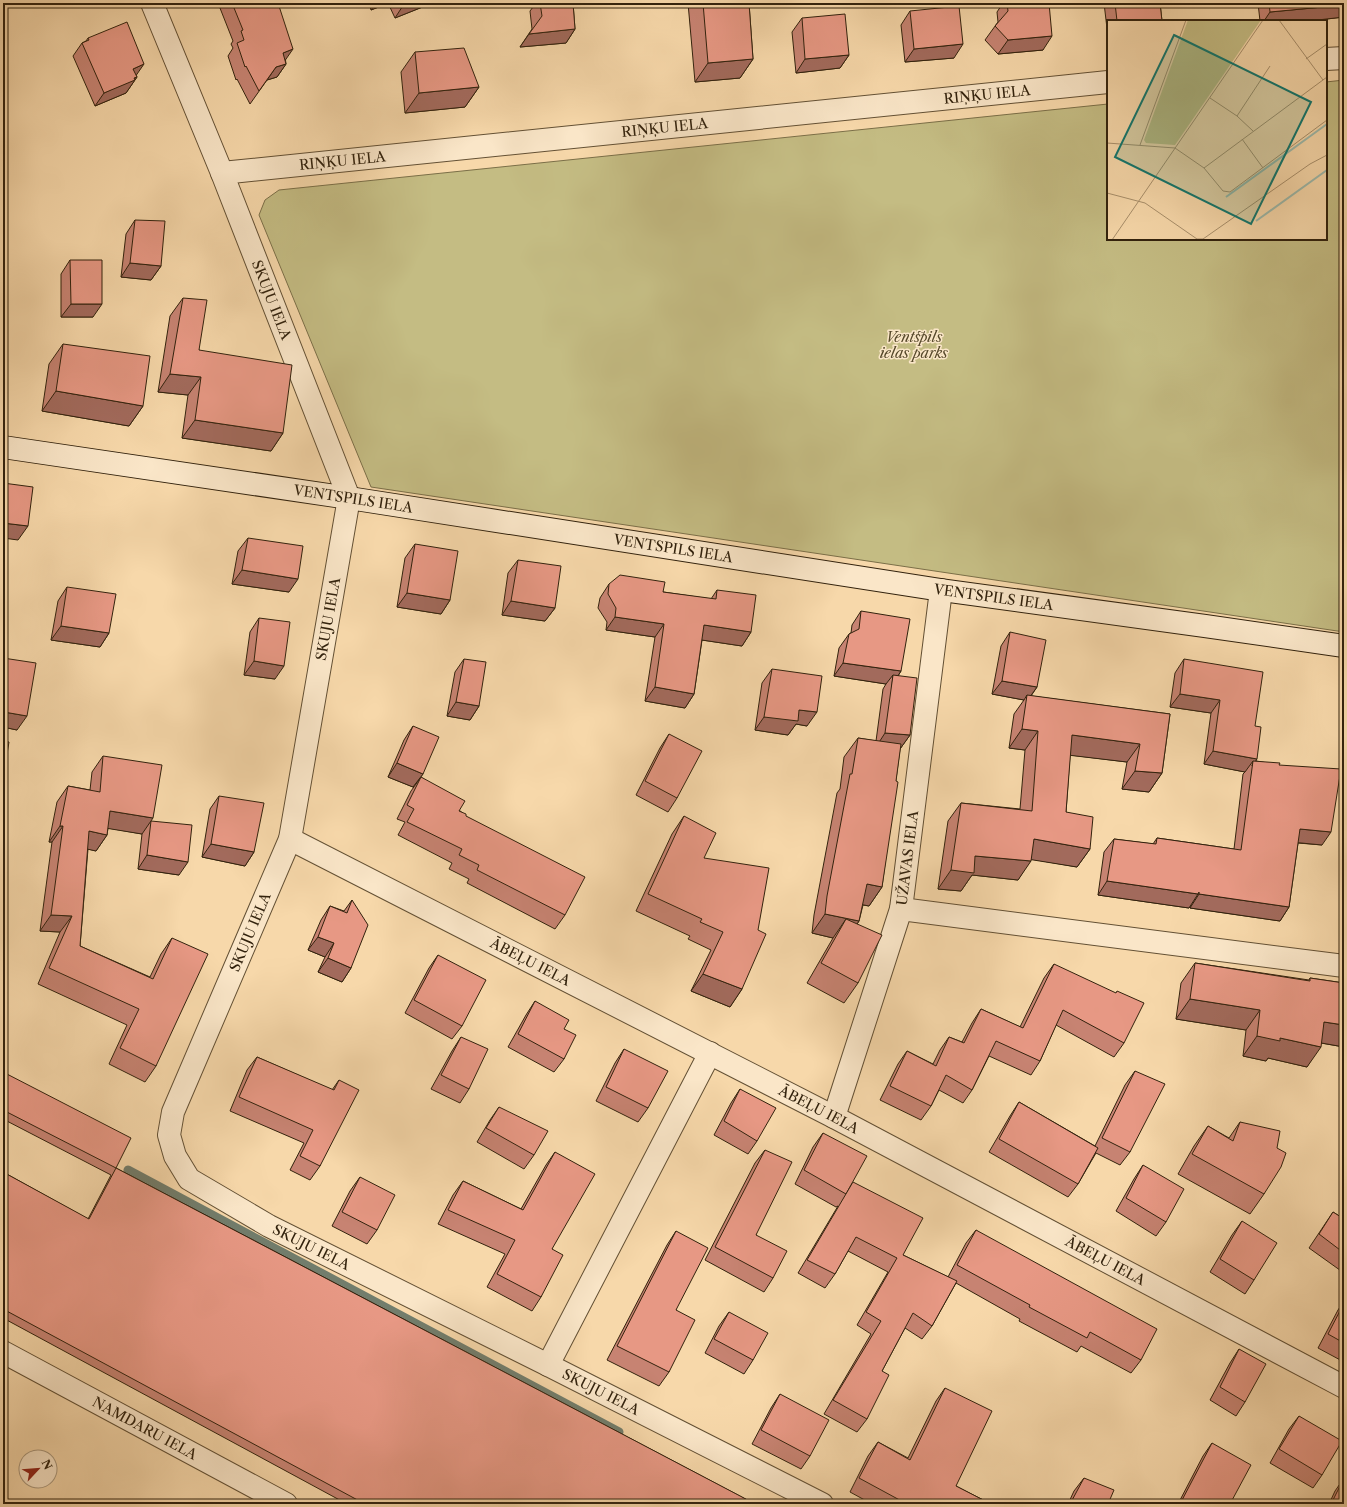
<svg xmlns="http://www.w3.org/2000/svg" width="1347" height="1507" font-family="'Libre Caslon Text',serif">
<rect width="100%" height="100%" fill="#f7d8aa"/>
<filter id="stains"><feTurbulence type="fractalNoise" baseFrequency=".005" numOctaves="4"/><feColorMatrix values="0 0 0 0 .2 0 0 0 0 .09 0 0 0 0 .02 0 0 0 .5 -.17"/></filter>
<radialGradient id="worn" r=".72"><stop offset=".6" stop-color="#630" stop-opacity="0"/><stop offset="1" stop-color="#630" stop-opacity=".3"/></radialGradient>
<path fill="#c4bc83" stroke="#7b6f48" d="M1344,80V632L371,487L259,215L265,200L279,190L1108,104V239H1326V82Z"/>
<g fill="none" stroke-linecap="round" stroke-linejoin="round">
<path stroke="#727d6c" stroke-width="9" d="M128,1170L619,1432"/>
<g stroke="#635034" stroke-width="24">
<g id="street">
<path id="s1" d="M152,3L222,173L349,498L290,839L173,1112L169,1135L175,1156L189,1179L269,1226L548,1365L822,1504"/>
<path d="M1326,59L1344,58"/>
<path id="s2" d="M222,173L1108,82"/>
<path id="s3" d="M290,839L834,1117L1344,1387"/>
<path d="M901,909L1344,966"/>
<path id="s4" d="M834,1117L901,909L941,590"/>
<path id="s5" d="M3,1352L286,1504"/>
<path d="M548,1365L710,1053"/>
</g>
</g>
<g stroke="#32220d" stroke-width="24">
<g id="secondary">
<path id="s6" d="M3,447L349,498L941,590L1205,626L1344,646"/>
</g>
</g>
<use href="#street" stroke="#fae6c8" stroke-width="22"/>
<use href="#secondary" stroke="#fae6c8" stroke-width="22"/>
</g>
<g fill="#c78372" stroke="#32220d">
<path d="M218,3H278L286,64L277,77L267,80L250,104L237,79L236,80L228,56L233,48L231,44L233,41Z"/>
<path d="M369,3H427L425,6L395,18L388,3L371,10Z"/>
<path d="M536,3H573L575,29L566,43L520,47L532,29L530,11Z"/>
<path d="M688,3H749L753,59L740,78L695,82Z"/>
<path d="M1003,3H1049L1043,50L998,54L985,40L998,22L997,12Z"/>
<path d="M1104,3H1160L1162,21H1108V37Z"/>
<path d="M1258,3H1344V17L1309,21H1260Z"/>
<path d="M910,11L954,58L905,62L901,25Z"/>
<path d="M802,18L849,55L840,68L796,73L792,32Z"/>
<path d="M88,38L136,75L137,77L126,93L95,106L73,56L82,43L86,41Z"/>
<path d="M415,52L479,87L465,107L405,113L401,72Z"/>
<path d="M135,220L161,266L151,280L121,277L126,234Z"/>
<path d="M70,260L93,317H61V274Z"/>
<path d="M183,298L199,350L283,433L271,451L182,438L188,395L158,392L170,316Z"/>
<path d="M63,344L143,406L129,426L42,411L49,364Z"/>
<path d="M248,538L289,592L232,584L238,551Z"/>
<path d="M415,544L450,600L441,614L397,607L405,558Z"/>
<path d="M518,560L555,608L545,621L502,615L508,573Z"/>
<path d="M609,584L711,599L717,590L751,632L742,646L702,640L694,694L685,708L645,701L655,637L606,630L607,622L598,608L600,598Z"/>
<path d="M67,587L109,633L100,647L51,640L58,601Z"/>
<path d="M861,611L901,671L898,676L910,735L900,749L882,887L869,906L863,905L859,921L857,924L858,983L844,1003L807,983L833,938L812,933L814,915L837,793L840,789L844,757L858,738L876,741L883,689L886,684L834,676L839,648L849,634L851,633L852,625Z"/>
<path d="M259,618L275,679L244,675L250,632Z"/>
<path d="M1010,632L1037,687L1031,696L1170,714L1162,773L1149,792L1122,789L1127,762L1070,755L1066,812L1090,849L1077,867L1031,859L1018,880L972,875L961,891L938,889L948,821L961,803L1020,809L1025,750L1009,748L1014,714L1024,700L992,694L1001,646Z"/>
<path d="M3,658L17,730L3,727Z"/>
<path d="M464,659L479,706L470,720L447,716L455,672Z"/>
<path d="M1184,659L1255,726L1256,761L1279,765L1322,845L1298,843L1289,907L1280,921L1190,908V906L1189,908L1098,895L1104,852L1114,839L1153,844L1157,838L1234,849L1243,774L1245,772L1204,764L1211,713L1170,707L1175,673Z"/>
<path d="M772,669L807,726L796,724L788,735L755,730L762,683Z"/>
<path d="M413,726L423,774L413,787L388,777L404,740Z"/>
<path d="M669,734L677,798L668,812L636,795L660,748Z"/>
<path d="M103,756L151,821L179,875L138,869L142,834L108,828L107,835L96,851L88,849L80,946L150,977L161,954L172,938L156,1066L145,1082L109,1064L127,1025L38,984L60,932L40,931L52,842H49L57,802L68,786L90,790L92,772Z"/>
<path d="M421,777L466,816L565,915L555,929L467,883L469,879L449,869L452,863L398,835L405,822L397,819L411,791Z"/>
<path d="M219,796L254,852L245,866L202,857L210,809Z"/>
<path d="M684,816L704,858L742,989L730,1007L691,991L711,950L688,939L690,936L636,911L672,834Z"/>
<path d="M352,900L351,968L342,982L318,972L325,957L308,950L321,920L330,906L344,911Z"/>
<path d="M438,955L462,1026L452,1039L405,1013L429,968Z"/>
<path d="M1195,963L1309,980L1310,978L1344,983V1047L1321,1043L1307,1067L1268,1058L1266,1061L1243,1056L1246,1030L1176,1019L1181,983Z"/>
<path d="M1054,964L1124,1043L1114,1057L1056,1025L1040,1061L1031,1075L989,1056L972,1090L963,1103L939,1090L931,1106L921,1120L880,1100L898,1064L907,1051L933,1064L940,1050L949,1037L962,1042L972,1023L981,1009L1020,1027L1044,978Z"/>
<path d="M535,1001L564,1029V1059L554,1072L508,1047L526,1015Z"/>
<path d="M461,1037L469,1089L460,1103L431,1089L452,1051Z"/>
<path d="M624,1049L648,1108L638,1122L596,1101L615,1063Z"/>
<path d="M257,1057L332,1090L339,1080L320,1166L310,1180L290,1170L304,1143L230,1111L247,1070Z"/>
<path d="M1135,1071L1130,1152L1120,1165L1096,1153L1078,1184L1068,1197L989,1152L1010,1116L1019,1102L1095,1146L1125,1085Z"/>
<path d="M3,1072L116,1168L755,1504H347L3,1318V1172L88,1219L111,1175L3,1119Z"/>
<path d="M740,1089L757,1141L748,1154L714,1135L731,1103Z"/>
<path d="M499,1107L534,1155L524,1169L477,1142L490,1120Z"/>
<path d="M1240,1122L1277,1148L1264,1194L1250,1214L1178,1174L1194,1146L1208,1126L1229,1138Z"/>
<path d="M823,1133L850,1187L903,1255L948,1277L966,1243L976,1230L1141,1360L1131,1373L1081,1346L1077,1352L1019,1321L1020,1319L956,1283L932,1326L922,1339L905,1328L882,1371L867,1419L857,1432L824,1414L871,1334L857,1325L888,1272L848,1251L835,1274L825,1288L798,1273L838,1206L836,1207L795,1184L813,1147Z"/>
<path d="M765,1150L756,1235L773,1278L764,1292L705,1260L755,1163Z"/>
<path d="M555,1152L552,1249L541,1297L532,1311L487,1287L505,1254L438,1224L453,1195L463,1181L521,1209L546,1165Z"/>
<path d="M1143,1165L1166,1222L1156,1236L1116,1211L1134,1179Z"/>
<path d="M360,1177L377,1230L367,1244L332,1226L350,1191Z"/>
<path d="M1333,1212L1344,1219V1273L1309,1248Z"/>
<path d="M1242,1221L1254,1280L1245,1294L1210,1272L1232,1235Z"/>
<path d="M676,1231V1310L669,1372L659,1386L607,1360L667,1245Z"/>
<path d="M1344,1301V1362L1318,1348L1338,1310Z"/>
<path d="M729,1312L753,1360L744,1374L705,1353L719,1326Z"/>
<path d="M1239,1349L1245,1402L1236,1416L1210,1400L1230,1363Z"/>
<path d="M945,1388L956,1486L991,1504H872L850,1492L868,1456L878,1442L908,1458L936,1401Z"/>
<path d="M780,1394L810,1456L801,1469L752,1444L771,1408Z"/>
<path d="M1299,1416L1322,1475L1313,1488L1270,1463L1289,1429Z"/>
<path d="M1212,1443L1230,1504H1178L1203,1456Z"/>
<path d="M1084,1478L1108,1504H1068L1074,1491Z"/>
<path d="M1344,1478V1504H1329L1335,1491Z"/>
</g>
<g fill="#a26a5c" stroke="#32220d">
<path d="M376,3H389L371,10Z"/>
<path d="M408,3H427L425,6L395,18L404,4Z"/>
<path d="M1207,3H1248L1205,6Z"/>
<path d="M1344,5V17L1309,21H1264L1270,12Z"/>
<path d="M575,29L566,43L520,47L529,34Z"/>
<path d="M1052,36L1043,50L998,54L1008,40Z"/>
<path d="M963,44L954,58L905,62L914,49Z"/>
<path d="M293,49L284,62L283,53Z"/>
<path d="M849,55L840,68L796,73L805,59Z"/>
<path d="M753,59L740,78L695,82L708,63Z"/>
<path d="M144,64L135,77L133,69Z"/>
<path d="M286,64L277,77L267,80L276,67Z"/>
<path d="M137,77L126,93L95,106L104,93Z"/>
<path d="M479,87L465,107L405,113L419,93Z"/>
<path d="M130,263L161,266L151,280L121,277Z"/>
<path d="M71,304H102L93,317H61Z"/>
<path d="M170,374L201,377L188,395L158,392Z"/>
<path d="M56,391L143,406L129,426L42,411Z"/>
<path d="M195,420L283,433L271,451L182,438Z"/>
<path d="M3,523L28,526L18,540L3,538Z"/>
<path d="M242,570L298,579L289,592L232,584Z"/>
<path d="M407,593L450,600L441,614L397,607Z"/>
<path d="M511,601L555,608L545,621L502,615Z"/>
<path d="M615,617L664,624L655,637L606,630Z"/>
<path d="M704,625L751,632L742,646L695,639Z"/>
<path d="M61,626L109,633L100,647L51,640Z"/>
<path d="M254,661L284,666L275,679L244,675Z"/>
<path d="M843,663L901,671L892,685L893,675L886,684L834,676Z"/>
<path d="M1002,681L1037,687L1027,701V695L1024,700L992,694Z"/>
<path d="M655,687L694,694L685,708L645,701Z"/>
<path d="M1180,694L1220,700L1211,713L1170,707Z"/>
<path d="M3,697L6,698L3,702Z"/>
<path d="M456,702L479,706L470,720L447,716Z"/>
<path d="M799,710L817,712L807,726L796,724L788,735L755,730L764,717Z"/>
<path d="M4,712L27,716L17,730L3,727V713Z"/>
<path d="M1022,729L1038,731L1025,750L1009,748Z"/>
<path d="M885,733L910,735L900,749L876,747Z"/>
<path d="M1072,735L1140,744L1127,762L1059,754Z"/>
<path d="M1213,751L1257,759L1252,766L1253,761L1245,772L1204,764Z"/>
<path d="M397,763L423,774L413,787L388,777Z"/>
<path d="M1135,771L1162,773L1149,792L1122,789Z"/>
<path d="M110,811L153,818L142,834L99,827Z"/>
<path d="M60,826H63L52,842H49Z"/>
<path d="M1300,829L1331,832L1322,845L1291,842Z"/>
<path d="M89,831L107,835L96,851L78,847Z"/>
<path d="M1034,839L1090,849L1077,867L1021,858Z"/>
<path d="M211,844L254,852L245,866L202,857Z"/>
<path d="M147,855L188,862L179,875L138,869Z"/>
<path d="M975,856L1031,861L1018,880L972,875L961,891L938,889L951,870Z"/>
<path d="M1107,881L1198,894L1189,908L1098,895Z"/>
<path d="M867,884L882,887L869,906L854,903Z"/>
<path d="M1199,894L1289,907L1280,921L1190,908Z"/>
<path d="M825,914L859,921L846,941V919L833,938L812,933Z"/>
<path d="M51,915L72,916L60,932L40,931Z"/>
<path d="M318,937L334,943L325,957L308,950Z"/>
<path d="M328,958L351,968L342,982L318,972Z"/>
<path d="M703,974L742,989L730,1007L691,991Z"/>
<path d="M1190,999L1260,1010L1246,1030L1176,1019Z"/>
<path d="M1324,1022L1344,1025V1047L1310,1041Z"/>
<path d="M1257,1036L1280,1038L1321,1047L1307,1067L1268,1058L1266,1061L1243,1056Z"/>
</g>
<g fill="#e79884" stroke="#32220d">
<path d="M232,3H278L293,49L283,53L286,64L276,67L259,91L246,66L245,67L237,43L244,40L241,31L243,30Z"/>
<path d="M540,3H573L575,29L529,34L542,16Z"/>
<path d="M703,3H749L753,59L708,63Z"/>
<path d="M1007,3H1049L1052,36L1008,40L995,26L1008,11Z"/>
<path d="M1115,3H1160L1162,21H1117Z"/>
<path d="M1269,3H1344V5L1270,12Z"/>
<path d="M959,6L963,44L914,49L910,11Z"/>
<path d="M845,14L849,55L805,59L802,18Z"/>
<path d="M127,22L144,64L133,69L137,77L134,78L135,80L104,93L82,43L89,40L88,38Z"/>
<path d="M464,48L479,87L419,93L415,52Z"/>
<path d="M135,220L165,221L161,266L130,263Z"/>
<path d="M70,260H102V304H71Z"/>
<path d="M183,298L207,300L199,350L292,365L283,433L195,420L201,377L170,374Z"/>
<path d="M63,344L150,356L143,406L56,391Z"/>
<path d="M3,483L33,487L28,526L3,523Z"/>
<path d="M248,538L303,546L298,579L242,570Z"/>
<path d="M415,544L458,551L450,600L407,593Z"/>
<path d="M518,560L561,566L555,608L511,601Z"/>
<path d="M620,575L665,582L663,592L716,599L717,590L756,595L751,632L704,625L694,694L655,687L664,624L615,617L616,608L608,594L609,584Z"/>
<path d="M67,587L116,594L109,633L61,626Z"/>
<path d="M861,611L910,619L901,671L843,663L849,634L859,629Z"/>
<path d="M259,618L290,622L284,666L254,661Z"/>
<path d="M1010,632L1046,640L1037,687L1002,681Z"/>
<path d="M3,658L36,663L27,716L4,712L6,698L3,697Z"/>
<path d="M464,659L486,662L479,706L456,702Z"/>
<path d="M1184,659L1263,672L1255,726L1261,727L1257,759L1213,751L1220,700L1180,694Z"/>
<path d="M772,669L822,676L817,712L799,710L798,721L764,717Z"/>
<path d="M893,675L917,678L910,735L885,733Z"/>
<path d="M1027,695L1170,714L1162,773L1135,771L1140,744L1072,735L1066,812L1093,817L1090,849L1034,839L1031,861L975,856L974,873L951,870L961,803L1032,811L1038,731L1022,729Z"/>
<path d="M413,726L439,737L423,774L397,763Z"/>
<path d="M669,734L702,751L677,798L645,781Z"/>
<path d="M858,738L901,744L896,781L898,782L882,887L867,884L859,921L825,914L827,896L850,774H852Z"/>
<path d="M3,741L9,742L3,778Z"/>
<path d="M103,756L162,765L153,818L110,811L107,835L89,831L80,946L153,979L172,938L208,954L156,1066L120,1048L139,1009L49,968L72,916L51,915L63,826H60L68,786L100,792Z"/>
<path d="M1253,761L1280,763L1279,765L1341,769L1331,832L1300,829L1289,907L1199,894V892L1198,894L1107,881L1114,839L1156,844L1157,838L1241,850Z"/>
<path d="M421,777L465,801L459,811L466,814V816L585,877L565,915L477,870L479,865L459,855L462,849L407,822L414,809L407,805Z"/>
<path d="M219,796L264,803L254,852L211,844Z"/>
<path d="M684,816L716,833L704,858L769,868L758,930L766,934L742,989L703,974L723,932L700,922L702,919L648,894Z"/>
<path d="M151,821L192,825L188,862L147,855Z"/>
<path d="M352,900L368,925L351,968L328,958L334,943L318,937L330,906L347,913Z"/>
<path d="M846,919L882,935L858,983L821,963Z"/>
<path d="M438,955L486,980L462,1026L414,1000Z"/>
<path d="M1195,963L1310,981V978L1344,983V1025L1324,1022L1321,1047L1280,1038V1041L1257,1036L1260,1010L1190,999Z"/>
<path d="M1054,964L1116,993L1117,991L1144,1003L1124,1043L1063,1010L1040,1061L996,1041L972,1090L946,1075L931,1106L890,1086L907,1051L936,1066L949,1037L964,1043L981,1009L1023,1028Z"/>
<path d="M535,1001L569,1020L564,1029L576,1035L564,1059L518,1034Z"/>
<path d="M461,1037L488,1049L469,1089L441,1075Z"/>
<path d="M624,1049L668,1071L648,1108L606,1087Z"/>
<path d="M257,1057L334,1090L339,1080L359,1090L320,1166L300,1156L313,1130L239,1097Z"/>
<path d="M1135,1071L1165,1084L1130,1152L1102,1138Z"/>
<path d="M3,1072L131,1138L116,1168L3,1110Z"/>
<path d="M740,1089L776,1108L757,1141L724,1121Z"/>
<path d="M1019,1102L1098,1148L1078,1184L999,1139Z"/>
<path d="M499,1107L548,1131L534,1155L486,1128Z"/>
<path d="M1240,1122L1280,1131L1277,1148L1286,1153L1281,1167L1264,1194L1192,1154L1208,1126L1233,1141Z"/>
<path d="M823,1133L867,1156L846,1194L804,1170Z"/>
<path d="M765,1150L792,1162L756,1235L787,1251L773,1278L715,1247Z"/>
<path d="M555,1152L595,1174L552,1249L563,1255L541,1297L497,1274L515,1240L448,1210L463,1181L523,1210Z"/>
<path d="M1143,1165L1184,1189L1166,1222L1126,1198Z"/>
<path d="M116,1168L742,1497L755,1504H365L3,1309V1172L89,1219Z"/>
<path d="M360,1177L395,1195L377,1230L342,1212Z"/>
<path d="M853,1182L923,1218L903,1255L957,1281L932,1326L913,1313L882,1371L889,1375L867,1419L833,1400L881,1321L866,1312L897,1258L856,1237L835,1274L807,1260Z"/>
<path d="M1333,1212L1344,1219V1253L1319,1234Z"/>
<path d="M1242,1221L1277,1243L1254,1280L1220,1259Z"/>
<path d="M976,1230L1157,1329L1141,1360L1090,1332L1087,1338L1029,1307L1030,1305L957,1265Z"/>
<path d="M676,1231L708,1248L676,1310L695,1320L669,1372L617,1346Z"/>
<path d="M1344,1303V1343L1328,1334Z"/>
<path d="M729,1312L768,1333L753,1360L714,1339Z"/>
<path d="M1239,1349L1266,1364L1245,1402L1220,1387Z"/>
<path d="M945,1388L992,1411L956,1486L991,1504H907L859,1478L878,1442L910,1460Z"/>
<path d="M780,1394L829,1420L810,1456L761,1430Z"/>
<path d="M1299,1416L1342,1441L1322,1475L1279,1449Z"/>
<path d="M1212,1443L1251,1465L1230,1504H1185L1181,1502Z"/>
<path d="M1084,1478L1114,1490L1108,1504H1070Z"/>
<path d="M1344,1478V1504H1331Z"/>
</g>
<g text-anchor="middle" stroke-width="3" stroke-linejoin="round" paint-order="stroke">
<g font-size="14" fill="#32220d" stroke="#fae6c8">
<text dy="5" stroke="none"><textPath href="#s2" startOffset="769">RIŅĶU IELA</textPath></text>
<text dy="5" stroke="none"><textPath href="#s2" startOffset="445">RIŅĶU IELA</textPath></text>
<text dy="5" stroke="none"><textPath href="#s2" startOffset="121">RIŅĶU IELA</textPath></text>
<text dy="5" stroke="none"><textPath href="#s1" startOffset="320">SKUJU IELA</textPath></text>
<text dy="5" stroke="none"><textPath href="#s6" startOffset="354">VENTSPILS IELA</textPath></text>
<text dy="5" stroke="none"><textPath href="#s6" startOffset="678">VENTSPILS IELA</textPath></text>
<text dy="5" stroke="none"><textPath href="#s6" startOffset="1002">VENTSPILS IELA</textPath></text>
<text transform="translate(328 619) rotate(-80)" y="5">SKUJU IELA</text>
<text dy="5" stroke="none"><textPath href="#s4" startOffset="270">UŽAVAS IELA</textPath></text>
<text transform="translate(250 932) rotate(-67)" y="5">SKUJU IELA</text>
<text dy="5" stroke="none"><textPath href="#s3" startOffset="270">ĀBEĻU IELA</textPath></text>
<text dy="5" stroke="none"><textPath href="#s3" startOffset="594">ĀBEĻU IELA</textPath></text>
<text dy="5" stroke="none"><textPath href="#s1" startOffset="1388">SKUJU IELA</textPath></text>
<text dy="5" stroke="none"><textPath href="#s3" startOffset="918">ĀBEĻU IELA</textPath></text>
<text dy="5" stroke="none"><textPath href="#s1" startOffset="1712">SKUJU IELA</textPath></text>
<text dy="5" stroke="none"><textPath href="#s5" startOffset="161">NAMDARU IELA</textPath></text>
</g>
<g font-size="14" font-style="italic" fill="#56482a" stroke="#fae6c8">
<text x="914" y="342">Ventspils<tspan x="914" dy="16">ielas parks</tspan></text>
</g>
</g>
<g transform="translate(1107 20)">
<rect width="220" height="220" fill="#f7d8aa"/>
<path d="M81,0H154L68,125L39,123L37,120Z" fill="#c4bc83"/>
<path fill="none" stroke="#9db9ab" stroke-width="2" d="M119,177L220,104M149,201L220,150"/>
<path fill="none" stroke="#a88f6b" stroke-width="1" d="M172,0L216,60M199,39L220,24M103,78L130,96L146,111M130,96L163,46M135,119L156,148M0,123L68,128L97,148L116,171L123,172L220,100M33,125L79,0M97,148L220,57M0,173L38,183L90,219H96L203,144L220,135M5,220L156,0"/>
<path fill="#0f766e" fill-opacity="0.15" stroke="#0f766e" stroke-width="2" d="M67,15L204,82L144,204L8,137Z"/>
<rect width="220" height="220" fill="none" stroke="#32220d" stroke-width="2"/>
</g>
<rect width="1347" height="1507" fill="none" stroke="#f7d8aa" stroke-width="16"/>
<rect x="4" y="4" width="1339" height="1499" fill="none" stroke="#32220d" stroke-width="2"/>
<rect x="8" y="8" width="1331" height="1491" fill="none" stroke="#32220d"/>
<g transform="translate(38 1469) rotate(64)"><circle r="19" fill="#fae6c8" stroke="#aa987d"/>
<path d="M0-3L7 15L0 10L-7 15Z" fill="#8f2418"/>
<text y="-6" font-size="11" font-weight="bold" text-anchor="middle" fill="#32220d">N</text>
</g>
<rect width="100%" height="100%" filter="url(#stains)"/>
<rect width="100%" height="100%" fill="url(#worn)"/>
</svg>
